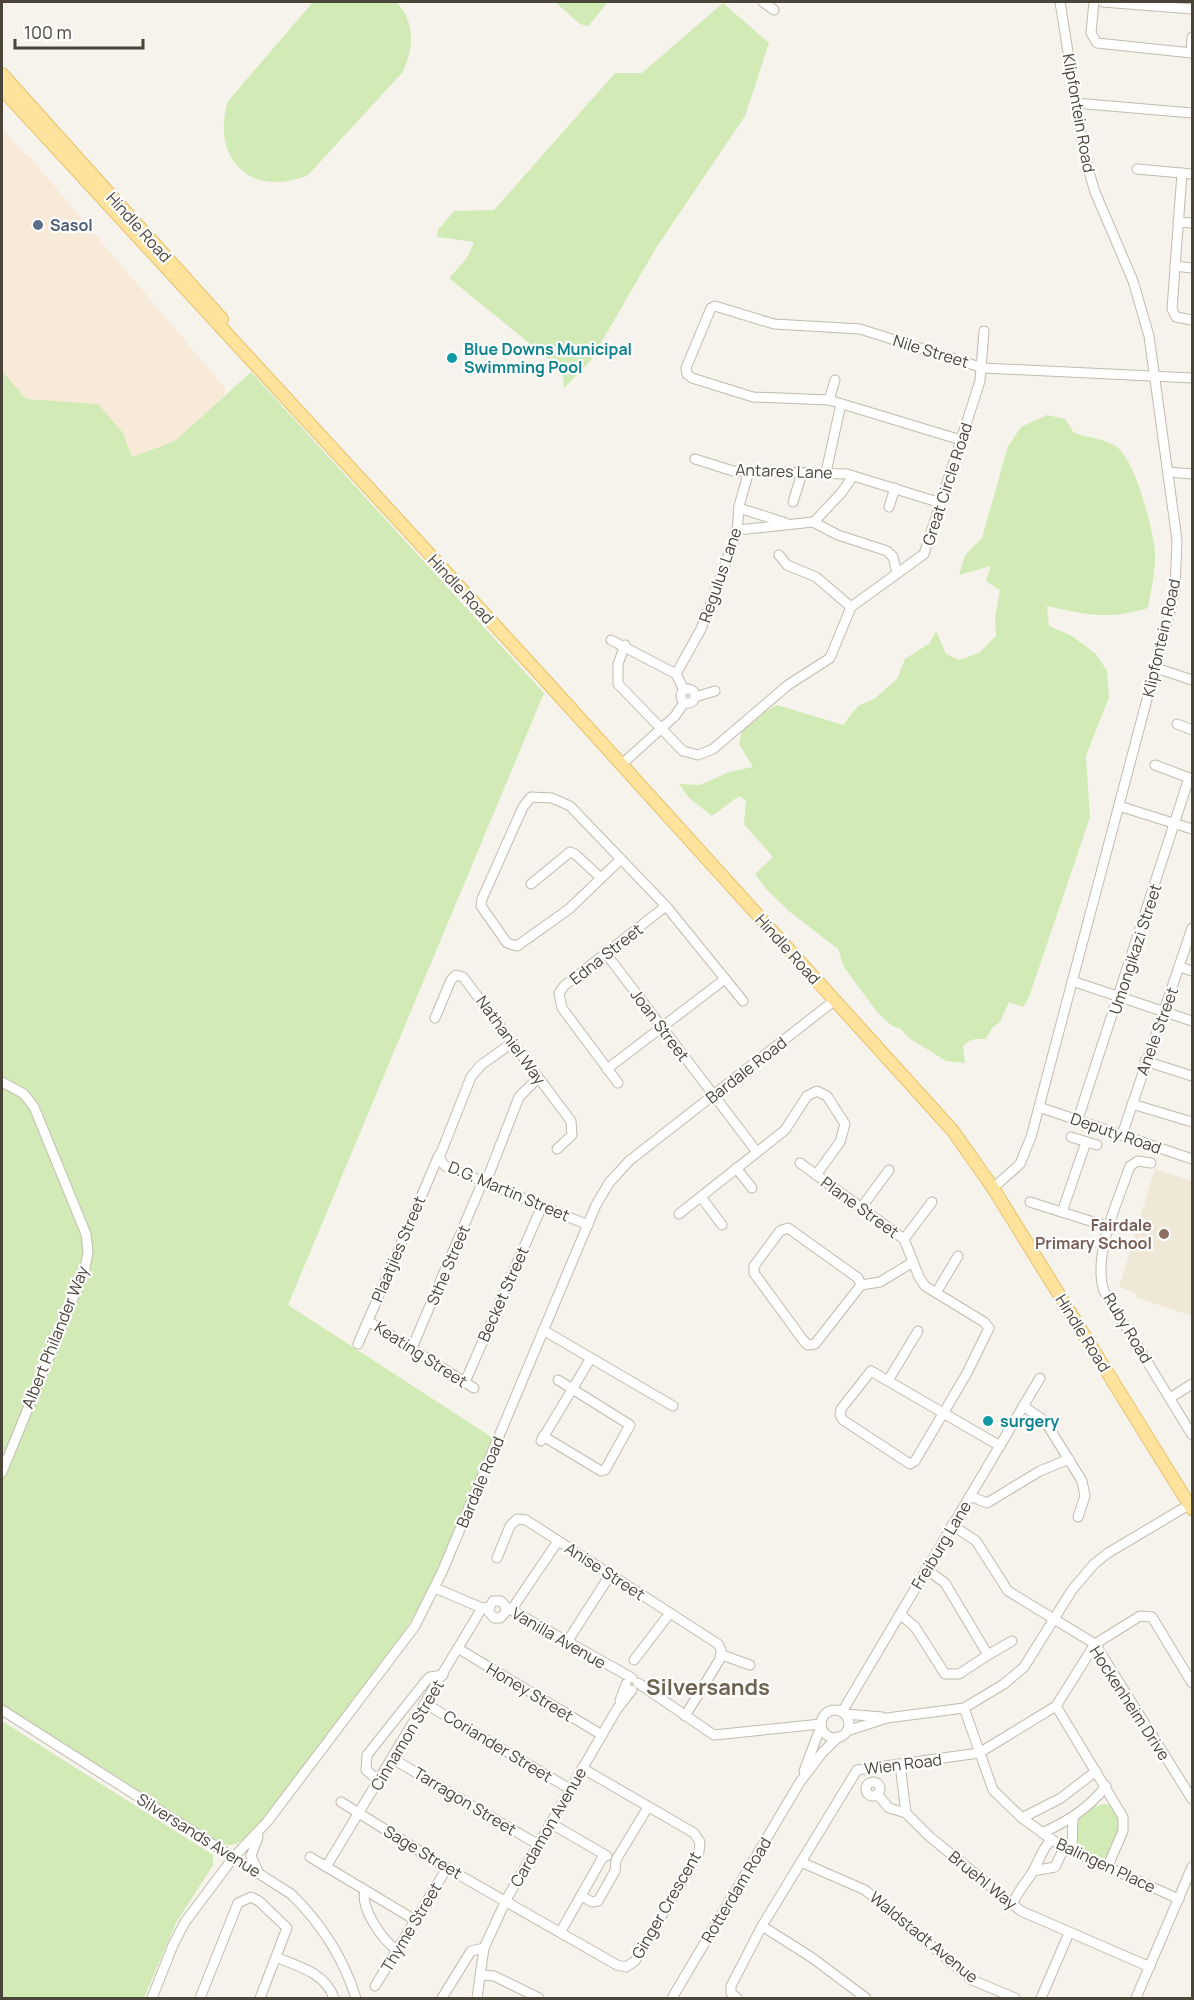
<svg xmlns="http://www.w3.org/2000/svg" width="1194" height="2000" font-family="Manrope,sans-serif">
<rect width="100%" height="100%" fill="#f6f3ec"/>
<path fill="#f7ead8" d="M5,132L25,155L27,154L225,388L224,396L175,441L132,457L123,433L98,405L26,399L2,371V135Z"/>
<path fill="#efe8d6" d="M1155,1169L1192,1181V1316L1136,1297L1137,1293L1119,1287Z"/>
<g fill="#d2eab5">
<path d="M313,2H396C416,22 414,50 402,73L308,175C252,199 210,159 228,101Z"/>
<path d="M555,2H608L588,26L580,24Z"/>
<path d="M723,3L769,43L745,116L656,248L591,360L564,388L563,378L556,365L449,278L467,258L474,242L437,237L438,230L454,211L494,210L615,73H642Z"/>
<path d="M2,371L26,399L98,404L123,433L132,457L175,441L251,372L544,693L288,1305L493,1438L427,1594L403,1633L266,1816C253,1829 240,1852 220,1843L2,1704Z"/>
<path d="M1047,415L1065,419L1074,433C1087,437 1103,439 1114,445C1135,456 1153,529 1155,552C1156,570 1151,590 1148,608C1107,620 1088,615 1047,606L1049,626L1072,636L1096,654L1107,671L1109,697L1086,756L1090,817L1029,997L1023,1007L1009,1002L1000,1022L992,1028L986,1039C976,1039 969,1038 963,1047L965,1063L946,1061L909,1038L901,1029L892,1026L877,1012L844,967L838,949L790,912L767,890L755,874L773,857L744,824L746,800L739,796L712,816L689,798L679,784L700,785L729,772L753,767L739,744L743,725L777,705L843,725L858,706L874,699L897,679L905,659L930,643L936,631L946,654L959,660L979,653L996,636L995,618L1000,590L986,581L991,566L959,575L965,555L982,538L1008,446L1021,427Z"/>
<path d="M2,1721L213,1855V1865L176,1923L144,1998H2Z"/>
<path d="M1103,1804L1111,1805L1122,1822L1105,1862C1076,1852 1075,1851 1076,1820L1089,1809Z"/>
</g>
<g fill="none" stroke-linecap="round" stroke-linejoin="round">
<g stroke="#c2bbae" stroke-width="11">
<g id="minor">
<path d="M763,2L774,10"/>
<path d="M1094,2L1091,33L1097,43L1192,53"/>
<path d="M1103,2L1192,9"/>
<path d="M1191,53L1192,37"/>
<path d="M1075,103L1192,113"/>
<path d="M1137,169L1192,174"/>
<path d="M1182,173L1172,309L1176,317L1192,320"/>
<path d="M1178,222L1192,223"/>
<path d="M1175,266L1192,268"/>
<path d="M829,400L835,380"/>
<path d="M961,440L829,400L753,397L692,378L687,374L686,368L711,308L715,306L774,324L860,329L983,368L1192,378"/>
<path d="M695,459L733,471L847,474L941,503"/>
<path d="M826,472L841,404"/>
<path d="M1169,472L1192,474"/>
<path d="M793,502L802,473"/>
<path d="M889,507L895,488"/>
<path d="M739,508L786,523"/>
<path d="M814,522L842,492L853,476"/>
<path d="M738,530L813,522L838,535L887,551L893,557L897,573"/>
<path d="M779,555L787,565L816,577L851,607"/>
<path d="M611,640L676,674L684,690"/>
<path d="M625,645L618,664V684L683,751L698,755L713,749L788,685L830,658L851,607L924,554L980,381L984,331"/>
<path d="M1156,668L1192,680"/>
<path d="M676,674L701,629L737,533L739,506L749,471"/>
<circle cx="688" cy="696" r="7"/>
<path d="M695,697L715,691"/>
<path d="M1177,724L1192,730"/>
<path d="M621,765L675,716L684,703"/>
<path d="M1155,765L1192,779"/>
<path d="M1119,806L1192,829"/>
<path d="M621,859L569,909L517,946L507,943L481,906L482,899L523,807L531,797L552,798L570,806L666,906"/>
<path d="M531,884L570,852L575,854L601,878"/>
<path d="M607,955L757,1152"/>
<path d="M1180,967L1192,971"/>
<path d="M1072,981L1192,1021"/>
<path d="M435,1018L451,980L456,975L463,977L571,1121L572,1135L557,1149"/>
<path d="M512,1043L481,1065L471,1077L439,1158L445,1166L588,1225"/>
<path d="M1145,1061L1192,1076"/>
<path d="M607,1069L725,979"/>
<path d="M2,1082L24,1094L34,1107L86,1234L88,1252L85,1269L2,1472"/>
<path d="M618,1083L562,1008L559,993L564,986L666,906L743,1001"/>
<path d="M1132,1104L1192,1122"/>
<path d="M1039,1107L1192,1159"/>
<path d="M1078,1119L1189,778"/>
<path d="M1122,1135L1192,928"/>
<path d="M1071,1137L1097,1145"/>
<path d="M800,1163L904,1239L919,1277L925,1286L984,1322L989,1328L967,1373L915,1461L910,1464L843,1420L840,1415L841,1409L871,1371L1000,1446"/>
<path d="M1151,1163L1138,1161L1130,1166C1118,1201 1092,1256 1104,1291L1192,1435"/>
<path d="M736,1168L752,1188"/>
<path d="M486,1182L519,1097L538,1078"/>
<path d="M993,1188L1020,1164L1031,1137L1164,635L1175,590L1177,540L1149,336L1133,281L1095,192L1085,158L1060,2"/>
<path d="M701,1197L722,1225"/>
<path d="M1030,1202L1109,1227"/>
<path d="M861,1208L889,1170"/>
<path d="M1062,1212L1086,1142"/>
<path d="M679,1214L785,1130L807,1096L817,1091L827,1096L845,1124L840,1142L816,1175"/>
<path d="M788,1228L858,1278L861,1285L815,1344L808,1345L803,1340L754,1273V1266L780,1231Z"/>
<path d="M904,1239L932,1202"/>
<path d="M861,1285L880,1282L913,1262"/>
<path d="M936,1293L958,1256"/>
<path d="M368,1321L474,1388"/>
<path d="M543,1330L673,1406"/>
<path d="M358,1344L439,1155"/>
<path d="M412,1348L483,1181"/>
<path d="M889,1379L918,1331"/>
<path d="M465,1382L542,1206"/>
<path d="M1170,1398L1192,1384"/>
<path d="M1023,1406L1045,1421L1082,1481L1085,1496L1078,1517"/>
<path d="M543,1436L601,1471L605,1470L630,1425L558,1380"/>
<path d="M541,1441L591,1358"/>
<path d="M970,1496L987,1503L1040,1471L1069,1459"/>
<path d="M952,1525L976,1541L1008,1591L1095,1644L1192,1799"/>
<path d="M497,1558L510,1526L517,1519L526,1520L718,1644L721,1650L720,1659L685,1716"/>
<path d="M435,1588L482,1608"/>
<path d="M506,1607L505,1613L500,1618H494L488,1611L493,1601H501L506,1607L632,1678"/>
<path d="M512,1609L558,1541"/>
<path d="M900,1614L915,1627L945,1674H959L988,1655L945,1583L926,1569"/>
<path d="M567,1642L610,1575"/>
<path d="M459,1649L602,1735"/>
<path d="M722,1655L750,1665"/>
<path d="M988,1655L1012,1641"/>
<path d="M634,1660L670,1613"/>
<path d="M638,1683L714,1735L821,1724"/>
<path d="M620,1701L626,1684"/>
<path d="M426,1704L570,1789"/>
<path d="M1056,1706L1123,1817V1831L1107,1868"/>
<path d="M964,1708L993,1790L1022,1818L1064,1848L1179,1899"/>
<path d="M2,1710L291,1894C322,1924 343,1957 356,1998"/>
<circle cx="835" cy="1724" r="14"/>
<path d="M842,1712L1040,1378"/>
<path d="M845,1714L882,1717"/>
<path d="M847,1731L887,1718L964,1708L1004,1684L1024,1667L1072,1590L1094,1564L1108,1553L1192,1503"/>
<path d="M393,1759L537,1844"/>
<path d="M900,1764L906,1813"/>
<path d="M804,1771L821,1726"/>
<path d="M379,1781L366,1770L367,1755L425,1682L430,1677L443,1675"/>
<circle cx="873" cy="1789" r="7"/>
<path d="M877,1794L889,1808L906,1813L930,1837L1021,1911L1150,1967"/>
<path d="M341,1802L447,1868L617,1965L626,1967L635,1961L699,1852L700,1842L694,1833L582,1768"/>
<path d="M1022,1818L1061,1798L1096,1771"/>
<path d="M550,1823L607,1856"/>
<path d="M1042,1833C1068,1821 1088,1809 1106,1786"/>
<path d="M1072,1852L1073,1818"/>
<path d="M310,1857L415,1920"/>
<path d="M801,1862L865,1890L972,1980L1015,1998"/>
<path d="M326,1867L482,1608L488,1607"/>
<path d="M258,1871L251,1856L258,1837"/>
<path d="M1033,1871L1055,1867L1064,1848"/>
<path d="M365,1891C360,1908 383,1941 397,1950"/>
<path d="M581,1896L592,1902L598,1901L615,1871L616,1860L648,1807"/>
<path d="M1012,1905C1017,1892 1025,1884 1032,1873C1040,1860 1040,1852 1051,1840"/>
<path d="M762,1926L811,1957L866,1998"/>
<path d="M561,1931L604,1855"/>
<path d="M278,1958C300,1967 325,1973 334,1998"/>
<path d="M481,1975L494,1976L539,1998"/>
<path d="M375,1986L447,1868"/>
<path d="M152,1998L173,1945L185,1922L233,1858L267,1822L415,1626L442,1572L596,1205L609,1183L629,1161L835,1000"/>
<path d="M200,1998L238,1903L251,1897L259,1901L287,1928L260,1998"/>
<path d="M442,1998L471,1951L484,1948"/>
<path d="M477,1998L484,1948L506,1900L617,1709L632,1690"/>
<path d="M672,1998L800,1782L822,1753L838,1737"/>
<path d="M737,1998L731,1993V1986L762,1926L857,1770L979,1753L1056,1706L1095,1644L1140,1616L1152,1617L1192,1683"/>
<path d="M1041,1998L1069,1933"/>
<path d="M1136,1998L1192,1867"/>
</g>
</g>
<g stroke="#e6c16a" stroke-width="14">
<g id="major">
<path d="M2,74L222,319"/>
<path d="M2,89L536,670L953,1131L993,1188L1192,1509"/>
</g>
</g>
<use href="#minor" stroke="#fff" stroke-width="9"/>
<use href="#major" stroke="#ffe39c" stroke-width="12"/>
</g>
<circle fill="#5c6f8a" stroke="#fff" stroke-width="2" cx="38" cy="225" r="6"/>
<g fill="#0f9aa8" stroke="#fff" stroke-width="2">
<circle cx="452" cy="358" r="6"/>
<circle cx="988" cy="1421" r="6"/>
</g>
<circle fill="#8d6e63" stroke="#fff" stroke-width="2" cx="1164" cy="1234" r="6"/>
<g text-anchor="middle" stroke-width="4.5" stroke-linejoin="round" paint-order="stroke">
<g font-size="16" fill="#4b4439" stroke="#fff">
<text transform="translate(1079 113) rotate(80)" y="6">Klipfontein Road</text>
<text transform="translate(139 227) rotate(48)" y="6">Hindle Road</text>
<text transform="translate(931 351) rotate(17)" y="6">Nile Street</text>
<text transform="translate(784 471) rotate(2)" y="6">Antares Lane</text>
<text transform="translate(947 484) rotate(-72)" y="6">Great Circle Road</text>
<text transform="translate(720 575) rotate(-71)" y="6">Regulus Lane</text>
<text transform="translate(461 589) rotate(47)" y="6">Hindle Road</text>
<text transform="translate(1161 638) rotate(-77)" y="6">Klipfontein Road</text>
<text transform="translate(788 949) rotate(48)" y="6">Hindle Road</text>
<text transform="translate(1135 949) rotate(-72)" y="6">Umongikazi Street</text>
<text transform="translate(606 954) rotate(-38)" y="6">Edna Street</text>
<text transform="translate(660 1025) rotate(53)" y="6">Joan Street</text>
<text transform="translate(1157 1031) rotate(-70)" y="6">Anele Street</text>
<text transform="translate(511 1040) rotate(54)" y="6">Nathaniel Way</text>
<text transform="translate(746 1070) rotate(-38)" y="6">Bardale Road</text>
<text transform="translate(1116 1133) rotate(19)" y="6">Deputy Road</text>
<text transform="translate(509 1191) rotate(23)" y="6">D.G. Martin Street</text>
<text transform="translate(860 1207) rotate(36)" y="6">Plane Street</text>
<text transform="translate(398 1249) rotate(-67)" y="6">Plaatjies Street</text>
<text transform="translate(448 1265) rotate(-67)" y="6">Sthe Street</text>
<text transform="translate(503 1294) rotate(-66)" y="6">Becket Street</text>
<text transform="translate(1128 1328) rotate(59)" y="6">Ruby Road</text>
<text transform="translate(1083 1333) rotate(58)" y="6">Hindle Road</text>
<text transform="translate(55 1337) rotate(-68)" y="6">Albert Philander Way</text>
<text transform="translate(421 1354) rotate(33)" y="6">Keating Street</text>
<text transform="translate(480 1482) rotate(-67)" y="6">Bardale Road</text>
<text transform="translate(941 1545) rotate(-59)" y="6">Freiburg Lane</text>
<text transform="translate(605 1571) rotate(33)" y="6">Anise Street</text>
<text transform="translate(559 1638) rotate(30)" y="6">Vanilla Avenue</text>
<text transform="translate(530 1692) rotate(31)" y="6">Honey Street</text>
<text transform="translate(1130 1703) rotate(57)" y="6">Hockenheim Drive</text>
<text transform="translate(407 1735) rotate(-59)" y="6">Cinnamon Street</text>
<text transform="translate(498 1746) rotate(31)" y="6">Coriander Street</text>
<text transform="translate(903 1764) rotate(-7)" y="6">Wien Road</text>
<text transform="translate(465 1801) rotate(31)" y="6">Tarragon Street</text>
<text transform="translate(548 1827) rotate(-60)" y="6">Cardamon Avenue</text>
<text transform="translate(199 1835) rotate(32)" y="6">Silversands Avenue</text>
<text transform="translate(423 1852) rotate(31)" y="6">Sage Street</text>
<text transform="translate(1106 1865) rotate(25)" y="6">Balingen Place</text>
<text transform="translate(983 1880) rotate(39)" y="6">Bruehl Way</text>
<text transform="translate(736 1890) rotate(-59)" y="6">Rotterdam Road</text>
<text transform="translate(666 1905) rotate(-60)" y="6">Ginger Crescent</text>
<text transform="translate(411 1927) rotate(-59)" y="6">Thyme Street</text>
<text transform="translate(924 1937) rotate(39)" y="6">Waldstadt Avenue</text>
</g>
<g font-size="16" font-weight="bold" fill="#4e5e75" stroke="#fff" text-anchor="start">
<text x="50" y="231">Sasol</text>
</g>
<g font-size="16" font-weight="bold" fill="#0d838f" stroke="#fff" text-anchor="start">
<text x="464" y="355">Blue Downs Municipal<tspan x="464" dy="18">Swimming Pool</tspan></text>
<text x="1000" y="1427">surgery</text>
</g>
<g font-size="16" font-weight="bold" fill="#785e54" stroke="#fff" text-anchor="end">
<text x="1152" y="1231">Fairdale<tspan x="1152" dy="18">Primary School</tspan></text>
</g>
<g font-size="22" font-weight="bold" fill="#6e6250" stroke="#fff">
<text x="708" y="1695">Silversands</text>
</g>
</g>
<rect width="1194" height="2000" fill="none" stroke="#4b4439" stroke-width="6"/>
<path d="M15 39v9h128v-9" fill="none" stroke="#4b4439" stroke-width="3"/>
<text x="24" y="39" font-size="18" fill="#4b4439" stroke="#ffffff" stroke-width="4.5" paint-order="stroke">100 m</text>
</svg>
